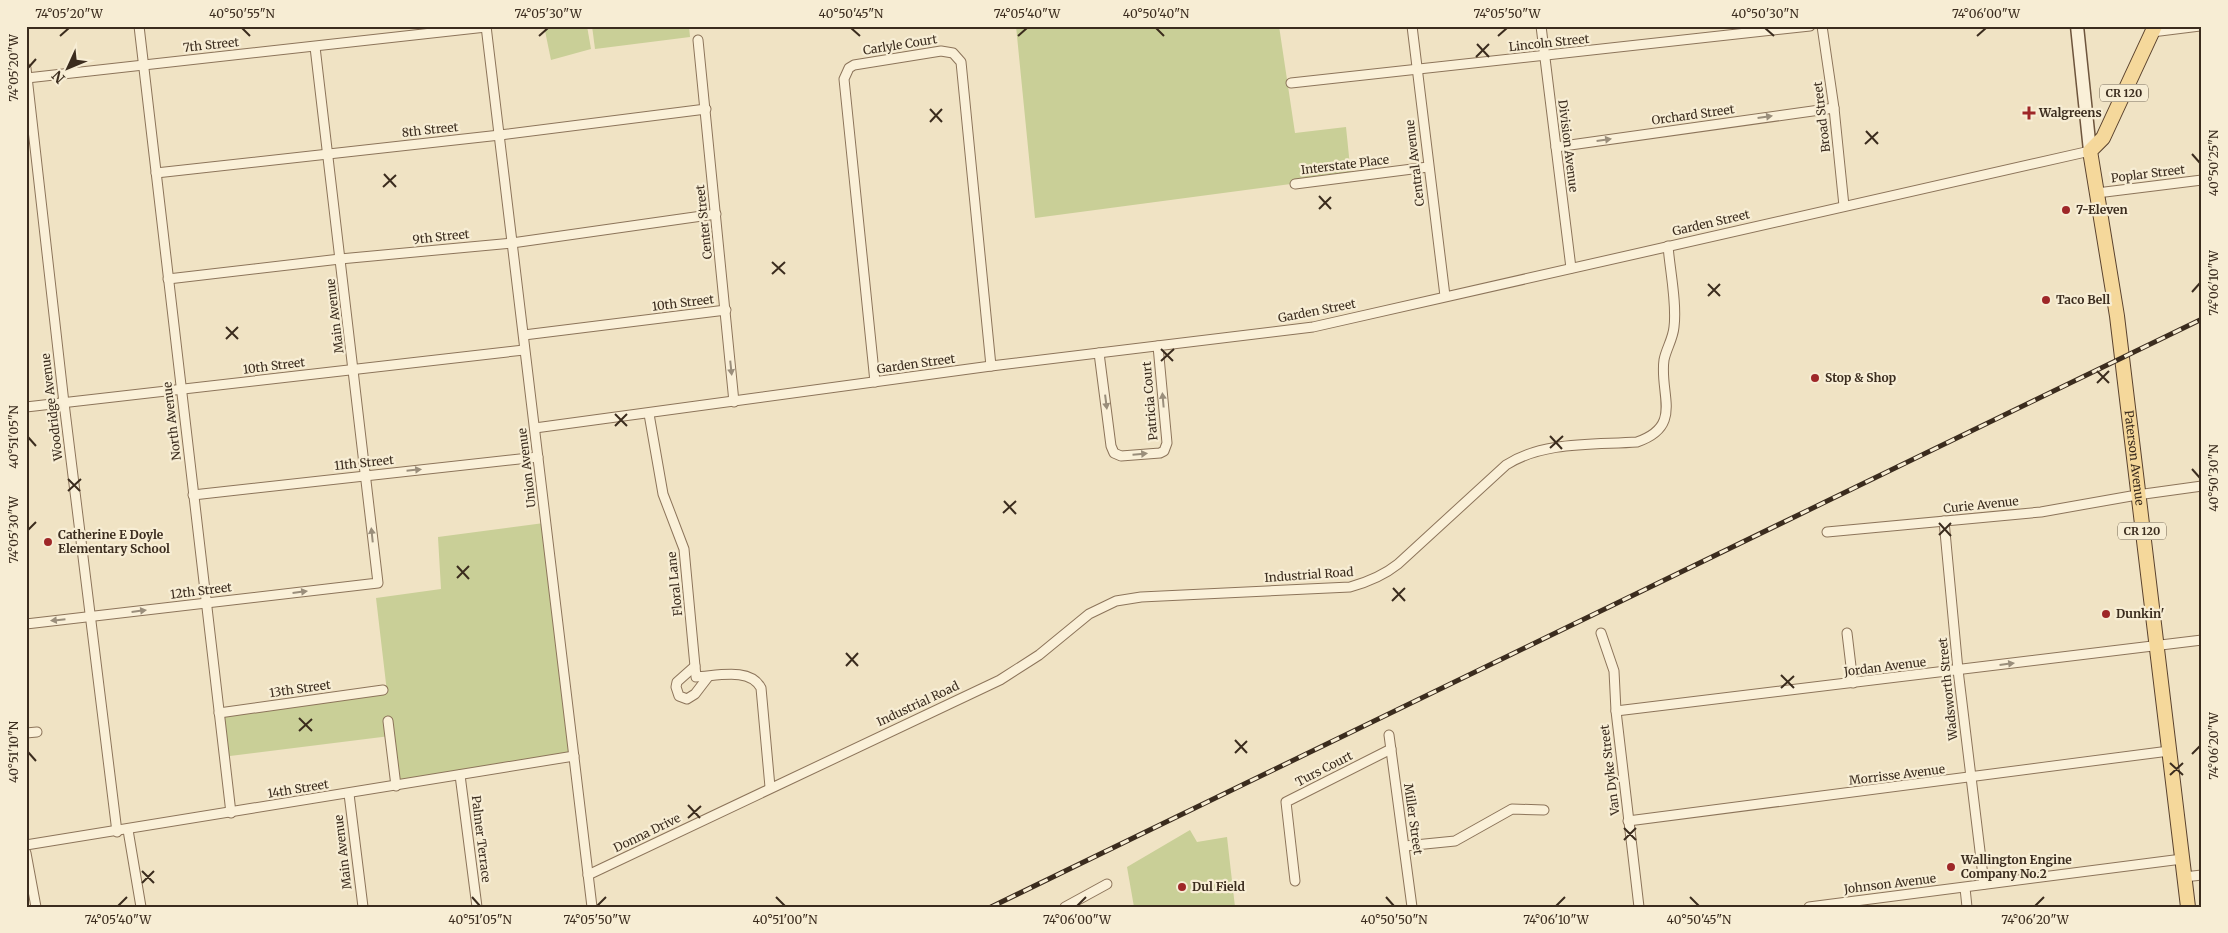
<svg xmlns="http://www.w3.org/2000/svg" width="2228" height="933" font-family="Merriweather,serif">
<rect width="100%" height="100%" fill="#f0e3c4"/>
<g fill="#c9cf97">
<path d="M544,26H587L591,49L551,60Z"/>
<path d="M592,26H689L690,37L595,49Z"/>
<path d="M1016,26H1279L1295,133L1346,127L1351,176L1035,218Z"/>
<path d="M544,523L571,760L393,786L390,736L222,757L217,711L387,692L376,598L441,589L438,537Z"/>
<path d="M1190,830L1197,842L1227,837L1235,907H1134L1127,867Z"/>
</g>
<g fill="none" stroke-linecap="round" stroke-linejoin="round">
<g stroke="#8c745a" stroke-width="11">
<g id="street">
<path d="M139,26L231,813"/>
<path d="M486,26L592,907"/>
<path d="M1412,26L1445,296"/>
<path d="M1541,26L1571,268"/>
<path d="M1822,26L1834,108L1844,206"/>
<path d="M2152,32L2200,26"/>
<path d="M698,40L734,402"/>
<path d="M26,68L64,403L117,832"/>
<path d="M27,78L486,27"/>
<path d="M1291,83L1810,26"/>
<path d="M1556,147L1834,108"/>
<path d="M156,173L500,135L706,109"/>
<path d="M1295,184L1428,167"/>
<path d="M2097,193L2202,180"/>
<path d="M168,279L340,259L512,243L716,214"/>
<path d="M524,335L726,310"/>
<path d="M1099,353L1111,446L1114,453L1121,456L1160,453L1164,451L1167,443L1158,346"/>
<path d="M875,382L844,79L849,68L854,65L941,51L953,53L961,62L991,366"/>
<path d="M26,407L524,350"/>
<path d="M649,414L663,494L684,549L696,677C717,676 750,667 761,688L770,787"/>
<path d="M535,428L991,366L1313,327L2090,151"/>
<path d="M193,495L538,457"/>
<path d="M1944,521L1958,670L1984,884"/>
<path d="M1827,532L2041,512L2137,495L2202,486"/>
<path d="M26,624L378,583L315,47"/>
<path d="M1601,633L1614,671L1616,711L1639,907"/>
<path d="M1847,633L1853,683"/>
<path d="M695,666L677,682L676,687L679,696L687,699L695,694L708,677"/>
<path d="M1616,711L2202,640"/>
<path d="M219,713L383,690"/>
<path d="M388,721L396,786"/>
<path d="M26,733L37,732"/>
<path d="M1389,735L1412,907"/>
<path d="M460,775L477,907"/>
<path d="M349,794L363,907"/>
<path d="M1628,821L2169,751"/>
<path d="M128,830L141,907"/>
<path d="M26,845L574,756"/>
<path d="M1405,846L1455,841L1512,809L1544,810"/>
<path d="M26,853L36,907"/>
<path d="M588,875L1000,680L1039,655L1089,614L1116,601L1141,597L1350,587C1368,582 1383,576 1398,564L1506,465C1543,441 1594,445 1637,442C1684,426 1659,394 1664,360C1666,349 1673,339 1674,327C1677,303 1670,271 1668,246"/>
<path d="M2184,877L2202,875"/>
<path d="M1295,881L1286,802L1391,749"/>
<path d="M1965,888L1967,907"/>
<path d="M1065,907L1107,884"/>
<path d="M1809,907L2182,859"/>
</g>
</g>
<g stroke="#6e553d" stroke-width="15">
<path id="secondary" d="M2077,26L2090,151"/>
</g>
<g stroke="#5a422e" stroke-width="16">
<g id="primary">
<path id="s1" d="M2155,26L2103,138L2090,151L2117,316L2188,907"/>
</g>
</g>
<use href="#street" stroke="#faf0d8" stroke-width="9"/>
<use href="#secondary" stroke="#faf0d8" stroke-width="12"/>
<use href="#primary" stroke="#f5d89b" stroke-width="14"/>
<g stroke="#3b2c1e" stroke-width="5">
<path id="rail" d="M991,907L2202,319"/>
</g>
<use href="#rail" stroke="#f7edd4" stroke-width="3" stroke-dasharray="9" stroke-linecap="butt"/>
</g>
<defs><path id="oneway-solid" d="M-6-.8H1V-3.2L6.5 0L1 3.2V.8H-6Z" transform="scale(1.25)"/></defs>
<g fill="#9a8e7b">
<use href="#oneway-solid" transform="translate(1765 117) rotate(-8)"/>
<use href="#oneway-solid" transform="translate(1604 140) rotate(-8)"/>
<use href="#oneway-solid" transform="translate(731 368) rotate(84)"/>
<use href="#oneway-solid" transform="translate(1163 400) rotate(-95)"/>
<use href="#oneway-solid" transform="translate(1106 402) rotate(83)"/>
<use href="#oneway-solid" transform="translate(1140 454) rotate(-5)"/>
<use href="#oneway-solid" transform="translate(414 470) rotate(-6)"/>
<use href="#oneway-solid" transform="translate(372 535) rotate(-96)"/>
<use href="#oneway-solid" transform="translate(300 592) rotate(-7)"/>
<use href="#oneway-solid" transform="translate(139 611) rotate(-7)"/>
<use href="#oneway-solid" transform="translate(58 620) rotate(174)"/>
<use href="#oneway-solid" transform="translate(2007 664) rotate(-7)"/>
</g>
<path fill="none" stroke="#3b2c1e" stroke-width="2" d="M242,28L250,36M851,28L860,36M1156,28L1164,36M1765,28L1774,36M60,36L69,28M539,36L548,28M1018,36L1027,28M1498,36L1507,28M1977,36L1986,28M1477,44L1489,57M1476,57L1489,44M28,68L36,59M930,109L942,122M930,122L942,109M1866,131L1878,144M1865,144L1878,132M2192,154L2200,163M384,174L396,187M383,187L396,175M1319,196L1331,209M1319,209L1331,197M772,262L785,274M772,274L785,262M1708,284L1720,296M2192,292L2200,283M1708,296L1720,284M226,327L238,339M226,339L238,327M1161,349L1173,361M1161,361L1174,349M2097,371L2109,383M2097,383L2109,371M615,414L627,426M615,426L627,414M1550,436L1562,449M28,437L36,446M1550,448L1563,436M2192,469L2200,478M68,479L80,491M68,491L81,479M1004,501L1016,514M1003,513L1016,501M1939,523L1951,536M28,530L36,522M1939,535L1951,523M457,566L469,579M457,578L469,566M1393,588L1405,601M1392,601L1405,588M846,653L858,666M846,666L858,653M1781,675L1794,688M1781,688L1794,676M299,718L312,731M299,731L312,719M1235,740L1247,753M28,752L36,761M1235,753L1247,741M2192,754L2200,746M2170,763L2183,775M2170,775L2183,763M688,805L700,818M688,818L701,806M1624,828L1636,840M1624,840L1636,828M142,871L154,883M142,883L154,871M472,897L480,906M776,897L785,906M1386,897L1394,906M1690,897L1699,906M118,906L127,897M597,906L606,897M1077,906L1086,897M1556,906L1565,897M2035,906L2044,897"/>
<g fill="#9e2728" stroke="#f7edd4" stroke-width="2">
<path d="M2026.5 105.5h5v5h5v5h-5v5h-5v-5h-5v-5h5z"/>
<circle cx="2066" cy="210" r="5"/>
<circle cx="2046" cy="300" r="5"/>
<circle cx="1815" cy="378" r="5"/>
<circle cx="48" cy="542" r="5"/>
<circle cx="2106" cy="614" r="5"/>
<circle cx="1951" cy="867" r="5"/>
<circle cx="1182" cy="887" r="5"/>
</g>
<g text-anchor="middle" stroke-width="4.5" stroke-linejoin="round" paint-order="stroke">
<g fill="#f7edd4" stroke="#736655" stroke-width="1">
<rect x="2100" y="84.5" width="48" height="17" rx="4"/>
<rect x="2118" y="522.5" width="48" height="17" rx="4"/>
</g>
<g font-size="11" font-weight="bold" fill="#3b2c1e">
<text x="2124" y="97">CR 120</text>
<text x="2142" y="535">CR 120</text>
</g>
<g font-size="12" fill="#3b2c1e" stroke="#f7edd4">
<text transform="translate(1549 43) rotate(-6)" y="4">Lincoln Street</text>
<text transform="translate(211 45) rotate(-6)" y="4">7th Street</text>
<text transform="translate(900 45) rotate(-9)" y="4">Carlyle Court</text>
<text transform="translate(1693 115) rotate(-8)" y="4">Orchard Street</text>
<text transform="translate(1822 117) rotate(-97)" y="4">Broad Street</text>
<text transform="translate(430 130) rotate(-6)" y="4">8th Street</text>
<text transform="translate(1568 146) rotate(83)" y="4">Division Avenue</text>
<text transform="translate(1415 163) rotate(-97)" y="4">Central Avenue</text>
<text transform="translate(1345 165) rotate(-7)" y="4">Interstate Place</text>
<text transform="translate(2148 174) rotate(-7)" y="4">Poplar Street</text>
<text transform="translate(704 222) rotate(-96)" y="4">Center Street</text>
<text transform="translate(1711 223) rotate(-13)" y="4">Garden Street</text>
<text transform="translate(441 237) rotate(-6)" y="4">9th Street</text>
<text transform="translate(683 303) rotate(-7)" y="4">10th Street</text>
<text transform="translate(1317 311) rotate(-11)" y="4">Garden Street</text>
<text transform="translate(335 316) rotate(-97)" y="4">Main Avenue</text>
<text transform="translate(916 364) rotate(-8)" y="4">Garden Street</text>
<text transform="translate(274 366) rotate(-7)" y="4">10th Street</text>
<text transform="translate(1150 401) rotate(-95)" y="4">Patricia Court</text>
<text transform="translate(52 407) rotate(-97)" y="4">Woodridge Avenue</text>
<text transform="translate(172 421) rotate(-97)" y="4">North Avenue</text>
<text dy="4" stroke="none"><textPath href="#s1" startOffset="452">Paterson Avenue</textPath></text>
<text transform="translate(364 463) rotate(-6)" y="4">11th Street</text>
<text transform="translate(527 468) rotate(-97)" y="4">Union Avenue</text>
<text transform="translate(1981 505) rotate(-6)" y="4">Curie Avenue</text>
<text transform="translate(1309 575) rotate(-4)" y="4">Industrial Road</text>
<text transform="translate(675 584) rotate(-96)" y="4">Floral Lane</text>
<text transform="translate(201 591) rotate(-7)" y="4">12th Street</text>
<text transform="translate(1885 667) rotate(-7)" y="4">Jordan Avenue</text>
<text transform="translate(300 689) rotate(-8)" y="4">13th Street</text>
<text transform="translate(1948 689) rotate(-96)" y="4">Wadsworth Street</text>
<text transform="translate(918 704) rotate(-25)" y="4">Industrial Road</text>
<text transform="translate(1324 769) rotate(-27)" y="4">Turs Court</text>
<text transform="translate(1610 770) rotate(-97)" y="4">Van Dyke Street</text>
<text transform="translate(1897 775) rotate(-7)" y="4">Morrisse Avenue</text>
<text transform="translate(298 789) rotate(-9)" y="4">14th Street</text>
<text transform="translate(1413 819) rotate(82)" y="4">Miller Street</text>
<text transform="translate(647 833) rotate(-26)" y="4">Donna Drive</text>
<text transform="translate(481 839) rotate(83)" y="4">Palmer Terrace</text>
<text transform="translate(343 852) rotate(-97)" y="4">Main Avenue</text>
<text transform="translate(1890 884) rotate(-7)" y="4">Johnson Avenue</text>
</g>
<g font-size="12" font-weight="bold" fill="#3b2c1e" stroke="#f7edd4" text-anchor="start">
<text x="2039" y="117">Walgreens</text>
<text x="2076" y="214">7-Eleven</text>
<text x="2056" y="304">Taco Bell</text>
<text x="1825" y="382">Stop &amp; Shop</text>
<text x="58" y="539">Catherine E Doyle<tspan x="58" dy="14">Elementary School</tspan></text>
<text x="2116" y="618">Dunkin'</text>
<text x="1961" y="864">Wallington Engine<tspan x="1961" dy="14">Company No.2</tspan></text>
<text x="1192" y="891">Dul Field</text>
</g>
</g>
<rect width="2228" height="933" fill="none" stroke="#f7edd4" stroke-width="55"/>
<g transform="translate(68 68) rotate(226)" stroke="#f7edd4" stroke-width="4" paint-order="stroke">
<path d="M0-4L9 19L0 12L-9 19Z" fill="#3b2c1e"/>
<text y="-8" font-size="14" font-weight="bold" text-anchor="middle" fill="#3b2c1e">N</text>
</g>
<rect x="28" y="28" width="2172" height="878" fill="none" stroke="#3b2c1e" stroke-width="2"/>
<g font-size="12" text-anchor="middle" fill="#3b2c1e">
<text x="69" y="18">74°05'20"W</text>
<text x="242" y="18">40°50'55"N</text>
<text x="548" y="18">74°05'30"W</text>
<text x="851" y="18">40°50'45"N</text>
<text x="1027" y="18">74°05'40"W</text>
<text x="1156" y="18">40°50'40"N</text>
<text x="1507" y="18">74°05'50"W</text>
<text x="1765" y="18">40°50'30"N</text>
<text x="1986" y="18">74°06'00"W</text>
<text transform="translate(14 68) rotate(-90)" y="4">74°05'20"W</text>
<text transform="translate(2214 163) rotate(-90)" y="4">40°50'25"N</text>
<text transform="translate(2214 283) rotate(-90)" y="4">74°06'10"W</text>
<text transform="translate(14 437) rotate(-90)" y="4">40°51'05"N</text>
<text transform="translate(2214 478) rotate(-90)" y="4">40°50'30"N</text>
<text transform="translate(14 530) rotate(-90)" y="4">74°05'30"W</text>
<text transform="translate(2214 746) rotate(-90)" y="4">74°06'20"W</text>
<text transform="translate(14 752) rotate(-90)" y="4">40°51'10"N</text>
<text x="118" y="924">74°05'40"W</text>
<text x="480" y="924">40°51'05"N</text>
<text x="597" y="924">74°05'50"W</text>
<text x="785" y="924">40°51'00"N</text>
<text x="1077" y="924">74°06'00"W</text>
<text x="1394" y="924">40°50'50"N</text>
<text x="1556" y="924">74°06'10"W</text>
<text x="1699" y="924">40°50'45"N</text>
<text x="2035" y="924">74°06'20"W</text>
</g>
</svg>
